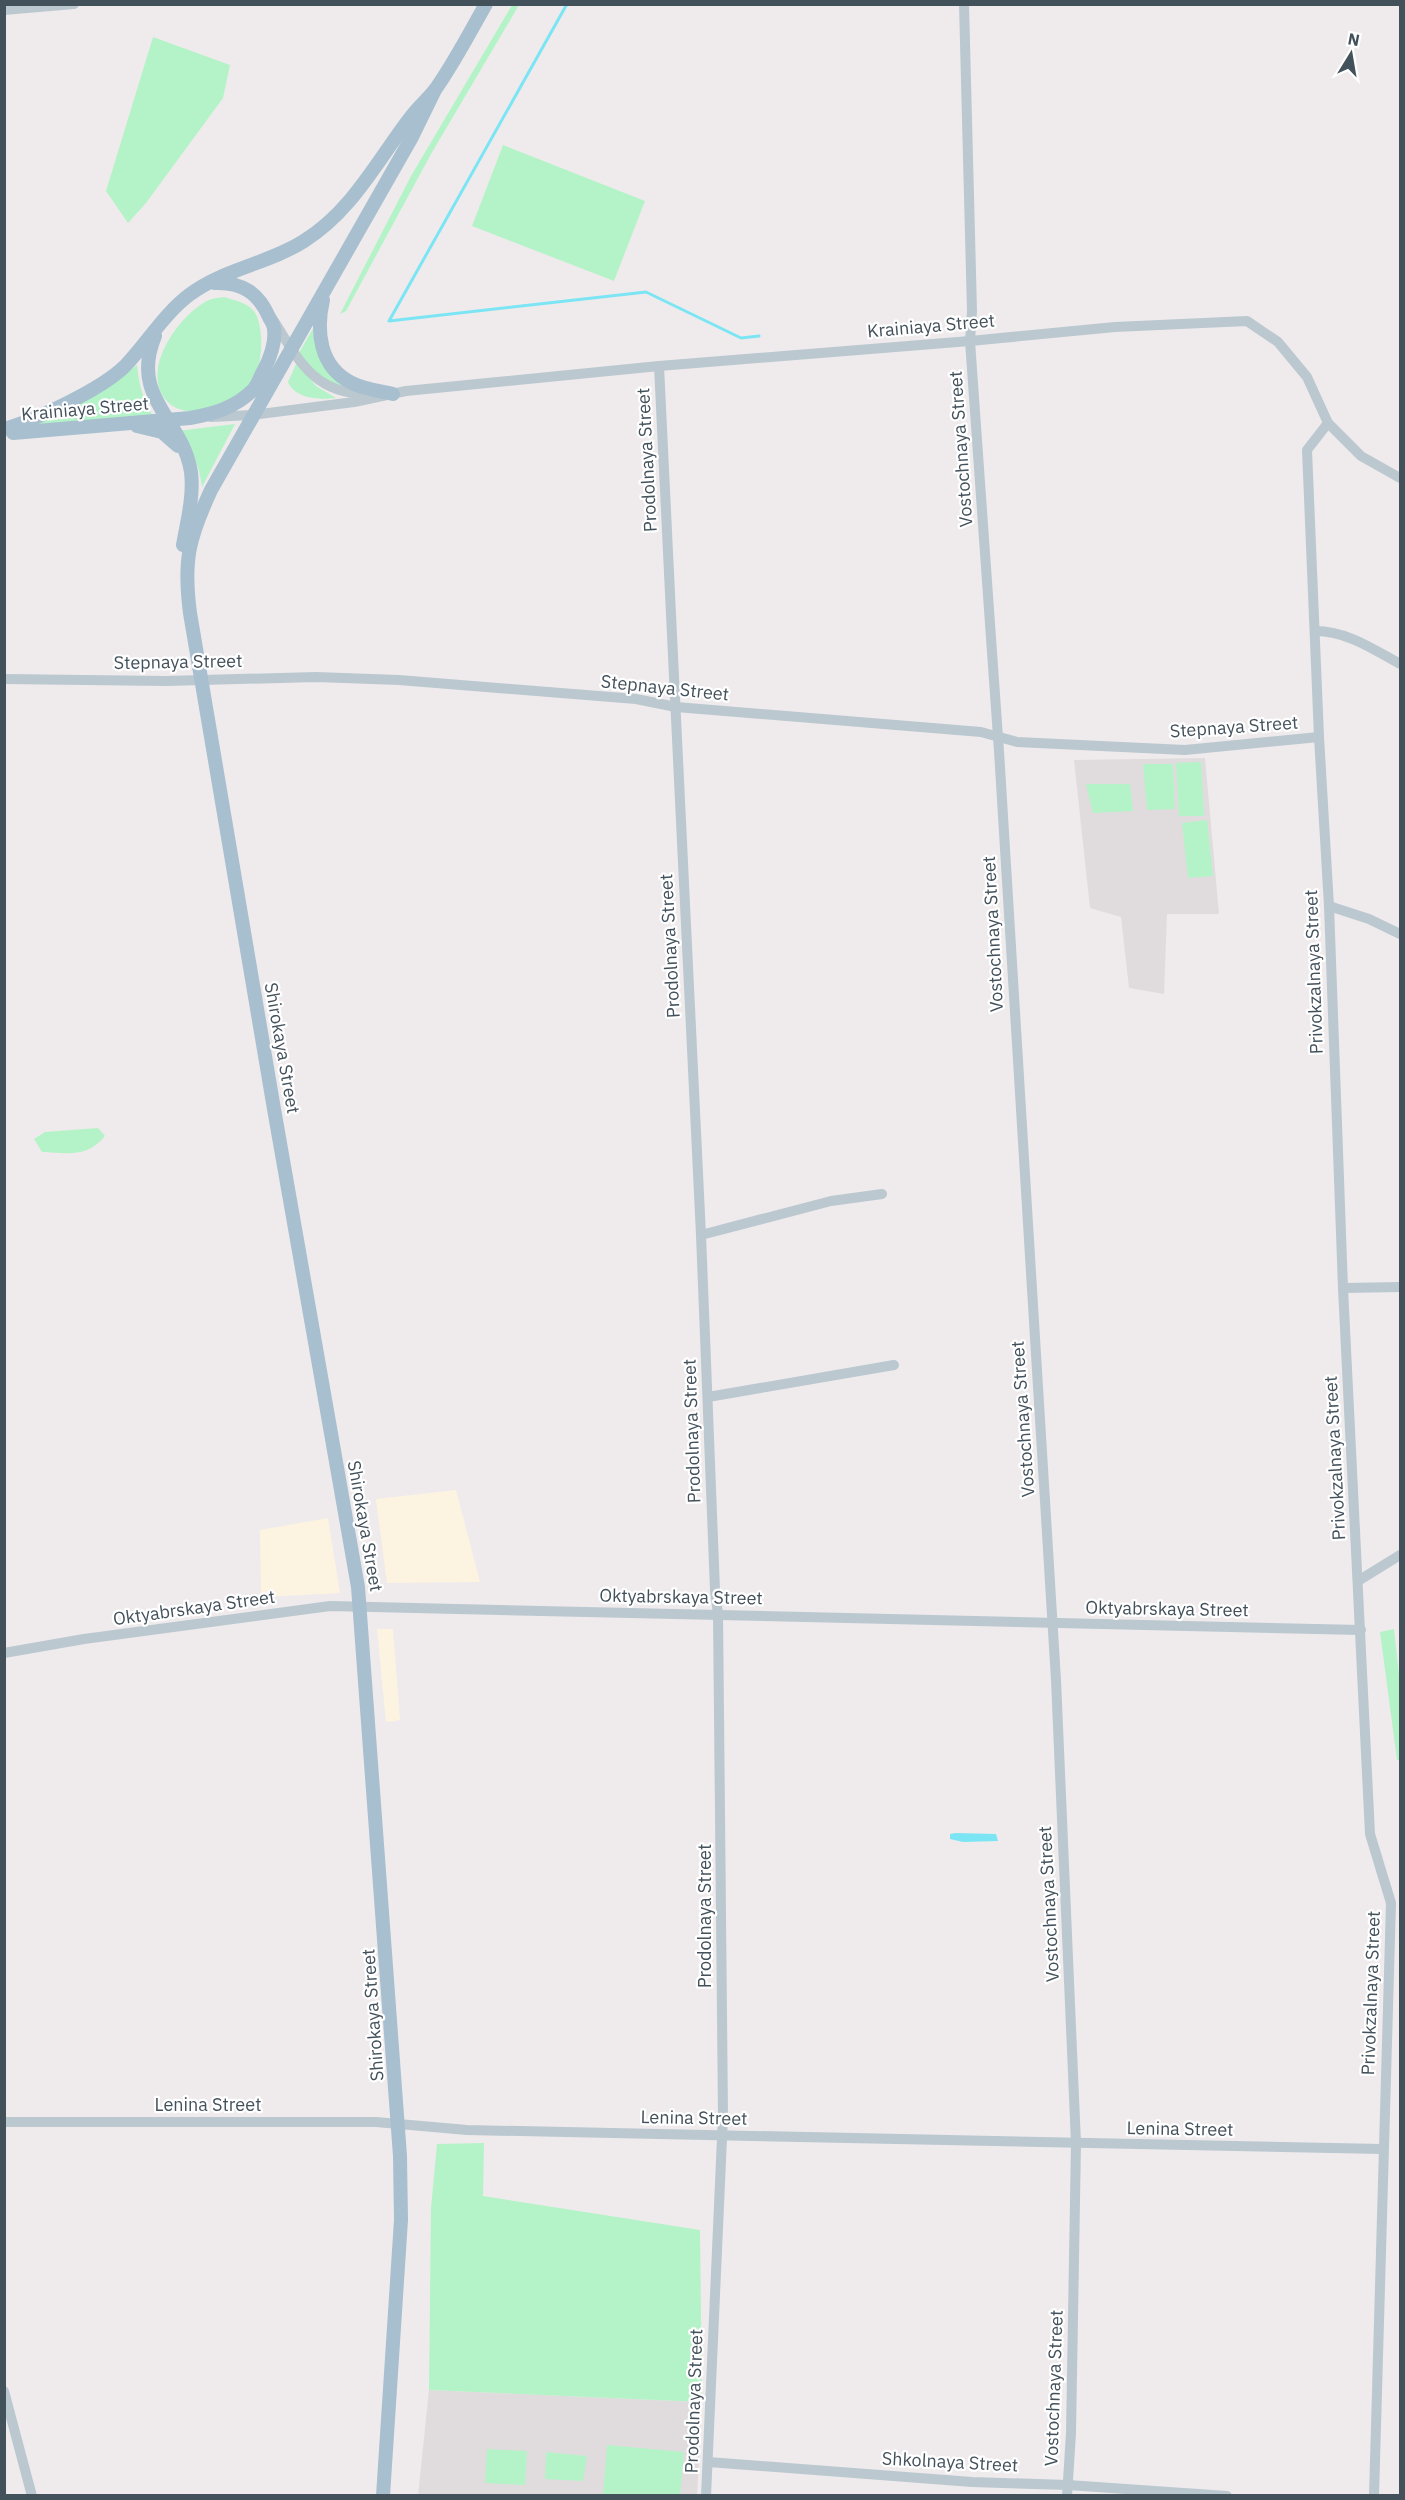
<svg xmlns="http://www.w3.org/2000/svg" width="1405" height="2500" font-family="'IBM Plex Sans',sans-serif">
<rect width="100%" height="100%" fill="#efebec"/>
<g fill="#fdf3e1">
<path d="M456,1490L480,1582L387,1583L376,1499Z"/>
<path d="M328,1518L340,1593L261,1597L260,1530Z"/>
<path d="M377,1629H393L400,1720L386,1722Z"/>
</g>
<g fill="#e0dcde">
<path d="M1205,758L1219,914H1167L1164,994L1129,988L1121,917L1090,908L1074,760Z"/>
<path d="M429,2390L702,2402L697,2495L418,2496Z"/>
</g>
<g fill="#b4f3c7">
<path d="M512,5H519L431,154L346,311L340,314L411,176Z"/>
<path d="M153,37L230,65L223,98L146,203L128,223L106,191Z"/>
<path d="M503,145L645,201L614,281L472,226Z"/>
<path d="M224,297C233,300 246,302 253,310C265,324 263,365 253,380C238,404 187,425 166,400C141,371 176,320 202,304C208,299 216,298 224,297Z"/>
<path d="M315,325L330,372L346,390L321,379L299,353Z"/>
<path d="M297,362L316,386L336,398C320,400 295,399 288,382Z"/>
<path d="M137,365C139,385 143,399 153,416L23,428L102,391Z"/>
<path d="M235,424L202,487C199,465 193,448 177,431Z"/>
<path d="M1201,762L1204,816H1179L1176,763Z"/>
<path d="M1143,764H1173L1175,809L1147,810Z"/>
<path d="M1086,784H1130L1133,811L1093,813Z"/>
<path d="M1207,820L1213,876L1188,878L1182,823Z"/>
<path d="M98,1128L105,1136C87,1158 68,1153 42,1152L34,1139L45,1132Z"/>
<path d="M1394,1629L1400,1685V1760H1397L1380,1632Z"/>
<path d="M484,2143L483,2196L700,2230L702,2402L429,2390L431,2208L437,2144Z"/>
<path d="M607,2445L684,2452L680,2495H603Z"/>
<path d="M487,2449L527,2451L525,2485L485,2483Z"/>
<path d="M546,2452L587,2456L583,2481L545,2479Z"/>
</g>
<path fill="#7ce5f4" d="M956,1833L996,1834L998,1841L963,1842L950,1839V1834Z"/>
<g fill="none" stroke-linecap="round" stroke-linejoin="round">
<path stroke="#7ce5f4" stroke-width="3" d="M567,4L389,321L646,292L741,338L759,336"/>
<g stroke="#bbc8d0" stroke-width="10">
<path d="M964,4L972,311L970,341L999,751L1056,1680L1076,2143L1071,2433L1067,2496"/>
<path d="M4,10L74,4"/>
<path d="M274,321C299,362 316,395 369,394"/>
<path d="M659,366L701,1235L715,1590L718,1614L723,2116L706,2496"/>
<path d="M211,417L252,415L354,402L406,391L659,366L970,341L1115,327L1247,321L1278,342L1307,377L1328,423L1361,456L1400,478"/>
<path d="M1328,423L1307,450L1319,737L1329,906L1343,1288L1370,1834L1391,1903L1374,2496"/>
<path d="M1315,631C1347,631 1373,649 1400,664"/>
<path d="M4,679L166,681L316,677L399,680L636,699L676,707L981,732L1017,742L1185,750L1319,737"/>
<path d="M1329,906L1369,919L1400,934"/>
<path d="M701,1235L831,1201L882,1194"/>
<path d="M1343,1288L1400,1287"/>
<path d="M708,1397L894,1365"/>
<path d="M1358,1581L1400,1555"/>
<path d="M4,1653L84,1639L330,1606L1361,1630"/>
<path d="M4,2122H376L467,2130L1382,2149"/>
<path d="M4,2391L32,2496"/>
<path d="M708,2462L972,2482L1068,2485L1227,2496"/>
</g>
<g stroke="#a8bfcf" stroke-width="14">
<path d="M323,300C316,331 319,367 352,383C364,389 379,391 393,394"/>
<path d="M155,336C129,398 183,419 191,472C194,496 187,522 183,545"/>
<path d="M137,426L162,432L178,446"/>
<path d="M4,429C36,420 102,389 125,366C147,343 164,314 189,295C223,269 268,264 304,241C352,211 377,161 410,118C418,107 429,98 437,87C455,61 470,32 486,4"/>
<path d="M13,433L190,418C213,414 235,408 253,390C258,385 260,376 264,370C270,358 276,343 274,329C274,325 271,321 269,317C258,292 241,282 215,283"/>
<path d="M383,2496L401,2220L400,2156L358,1587L274,1109L190,613C183,560 189,538 211,490L412,137L435,90"/>
</g>
</g>
<g text-anchor="middle" stroke-width="4.5" stroke-linejoin="round" paint-order="stroke">
<g font-size="18" fill="#43515b" stroke="#fff">
<text transform="translate(931 326) rotate(-5)" y="6">Krainiaya Street</text>
<text transform="translate(85 409) rotate(-5)" y="6">Krainiaya Street</text>
<text transform="translate(961 449) rotate(-94)" y="6">Vostochnaya Street</text>
<text transform="translate(647 460) rotate(-93)" y="6">Prodolnaya Street</text>
<text transform="translate(178 662) rotate(-1)" y="6">Stepnaya Street</text>
<text transform="translate(665 688) rotate(6)" y="6">Stepnaya Street</text>
<text transform="translate(1234 727) rotate(-4)" y="6">Stepnaya Street</text>
<text transform="translate(993 934) rotate(-93)" y="6">Vostochnaya Street</text>
<text transform="translate(670 946) rotate(-93)" y="6">Prodolnaya Street</text>
<text transform="translate(1314 972) rotate(-92)" y="6">Privokzalnaya Street</text>
<text transform="translate(282 1048) rotate(80)" y="6">Shirokaya Street</text>
<text transform="translate(1023 1419) rotate(-94)" y="6">Vostochnaya Street</text>
<text transform="translate(692 1431) rotate(-92)" y="6">Prodolnaya Street</text>
<text transform="translate(1335 1458) rotate(-93)" y="6">Privokzalnaya Street</text>
<text transform="translate(365 1526) rotate(80)" y="6">Shirokaya Street</text>
<text transform="translate(681 1597) rotate(1)" y="6">Oktyabrskaya Street</text>
<text transform="translate(194 1608) rotate(-8)" y="6">Oktyabrskaya Street</text>
<text transform="translate(1167 1609) rotate(1)" y="6">Oktyabrskaya Street</text>
<text transform="translate(1049 1904) rotate(-93)" y="6">Vostochnaya Street</text>
<text transform="translate(705 1916) rotate(-90)" y="6">Prodolnaya Street</text>
<text transform="translate(1371 1993) rotate(-88)" y="6">Privokzalnaya Street</text>
<text transform="translate(373 2015) rotate(-94)" y="6">Shirokaya Street</text>
<text x="208" y="2111">Lenina Street</text>
<text transform="translate(694 2118) rotate(1)" y="6">Lenina Street</text>
<text transform="translate(1180 2129) rotate(1)" y="6">Lenina Street</text>
<text transform="translate(1054 2388) rotate(-88)" y="6">Vostochnaya Street</text>
<text transform="translate(694 2401) rotate(-88)" y="6">Prodolnaya Street</text>
<text transform="translate(950 2462) rotate(3)" y="6">Shkolnaya Street</text>
</g>
</g>
<rect width="1405" height="2500" fill="none" stroke="#43515b" stroke-width="12"/>
<g transform="translate(1351 54) rotate(11)" stroke="#ffffff" stroke-width="4.5" paint-order="stroke">
<path d="M0-4.5L10 22L0 15L-10 22Z" fill="#43515b"/>
<text y="-9" font-size="16" font-weight="bold" text-anchor="middle" fill="#43515b">N</text>
</g>
</svg>
